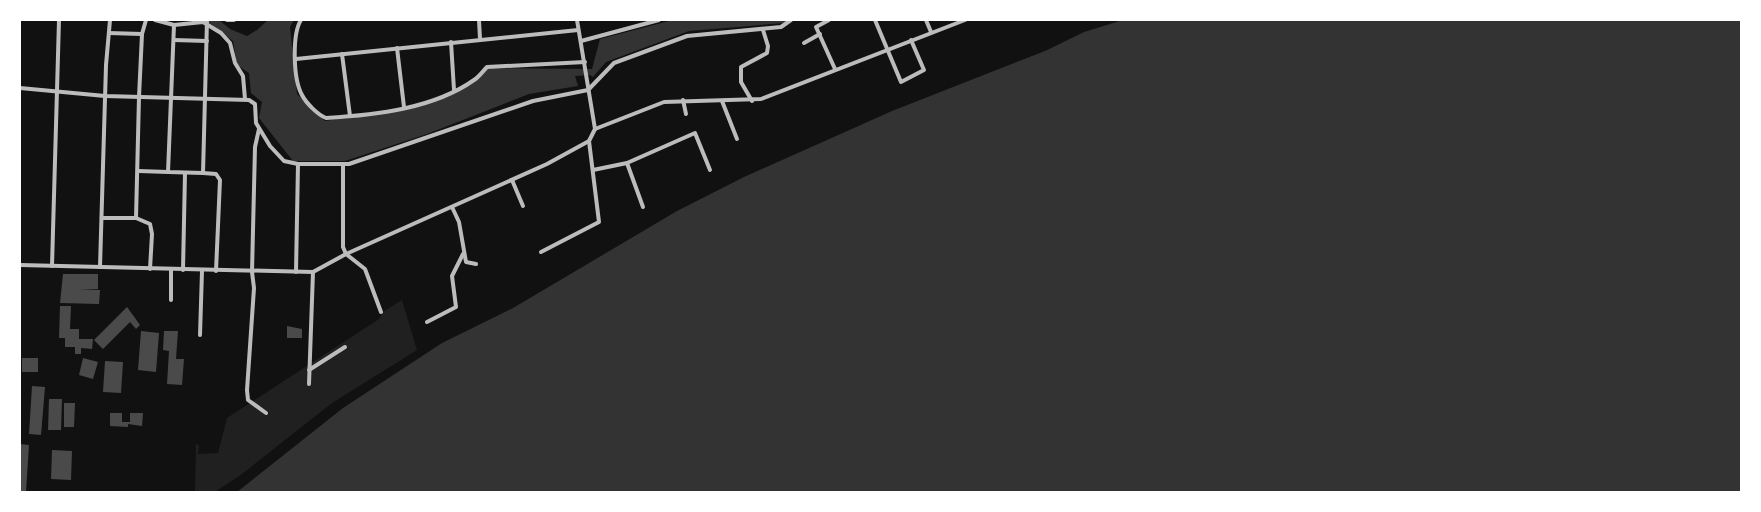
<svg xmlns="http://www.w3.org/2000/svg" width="1761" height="512" font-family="'Open Sans',sans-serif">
<rect width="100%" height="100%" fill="#111"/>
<path fill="#202020" d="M402,300L417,350L332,403L242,474L215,492H195L196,444L199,445L198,454L218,453L227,418L379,319L383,312Z"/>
<g fill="#333">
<path d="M170,20H219L230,29L247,36L257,30L268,20H294L290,27L297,94L325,121C379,113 449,113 487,68L592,69L600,39L673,20H787L784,23L689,31L606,62L593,77L590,75L575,76L578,86L529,94L427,134L345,161H293L259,118L262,102L251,93L249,73L237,65L233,41L207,21Z"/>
<path d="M1123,20H1741V492H237L343,408L442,343L513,308L677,211L744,177L892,111L1045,51L1084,32Z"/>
</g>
<g fill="#4a4a4a">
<path d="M63,274H98V289H79L100,290L99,304L60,303Z"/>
<path d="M60,306H71L70,329H79V339H93L92,349L81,348V354H75V347H65V338H59Z"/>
<path d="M127,307L140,325L136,329L130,322L103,349L94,340Z"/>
<path d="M287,326L302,329V338H287Z"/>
<path d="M141,331L159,333L156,372L138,370Z"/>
<path d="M164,331H178L176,359H184L182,385L167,384L169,351L163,350Z"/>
<rect x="22" y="358" width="16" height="14"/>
<path d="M83,358L98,362L93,379L79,375Z"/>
<path d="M105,361L123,362L121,393L103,392Z"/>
<path d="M32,386L45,387L41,435L29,434Z"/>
<path d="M49,399H62L61,430H48Z"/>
<path d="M64,403H75L74,427H64Z"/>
<path d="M110,413H122V422H130V413H143L142,426L128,424V427L110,426Z"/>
<path d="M20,444L29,445L26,492H20Z"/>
<path d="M52,450L72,451L71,480L51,479Z"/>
</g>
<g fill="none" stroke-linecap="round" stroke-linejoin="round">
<g stroke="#bcbcbc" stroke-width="4">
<path d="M155,20L174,25L203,22L221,33L230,43L235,63L243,76L245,99"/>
<path d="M227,20H234"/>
<path d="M301,20C292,34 293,79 302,95C306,103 318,115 326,118C375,115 433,109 474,80C479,77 483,71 487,67L585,62"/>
<path d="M479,20L480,39"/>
<path d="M829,20L816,27L835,69"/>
<path d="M875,20L901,82L924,70L911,40"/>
<path d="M926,20L931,32"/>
<path d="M174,25L168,172L203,173L207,20"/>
<path d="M109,33L142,34"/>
<path d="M174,40L207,41"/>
<path d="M581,41L659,20"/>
<path d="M451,42L454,90"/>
<path d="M804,43L820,34"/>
<path d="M397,48L404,107"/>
<path d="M342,54L350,116"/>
<path d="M296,59L578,30"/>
<path d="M20,88L105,96L249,100L255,104L256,123L270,146L284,161L298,164H349L533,101L588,90L614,63L687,36L781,27L791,20"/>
<path d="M683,100L686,114"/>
<path d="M722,101L737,139"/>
<path d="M752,101L741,82V67L767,53L768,46L763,30"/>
<path d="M259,129L255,147L252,272L254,288L247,390L248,400L266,413"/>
<path d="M595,129L664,102L761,99L965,20"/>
<path d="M627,163L643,207"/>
<path d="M343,164V247L346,254L365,269L381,312"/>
<path d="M593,170L627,163L695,133L710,170"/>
<path d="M139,171L168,172"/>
<path d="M203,173L216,174L220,180L216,271"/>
<path d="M512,180L523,206"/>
<path d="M452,207L459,222L466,262L476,264"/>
<path d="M102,218H136L150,224L152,234L150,269"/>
<path d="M136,218L139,97L142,34L146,20"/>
<path d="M541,252L599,222L589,141"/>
<path d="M20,265L313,272L346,254L547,164L589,141L595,129L577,20"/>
<path d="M52,266L59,20"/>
<path d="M100,267L106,65L110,20"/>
<path d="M183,270L185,173"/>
<path d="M296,272L298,164"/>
<path d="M171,300V270"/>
<path d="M427,322L456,307L452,276L463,254"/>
<path d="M200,335L202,271"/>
<path d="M309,370L345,347"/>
<path d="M309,384L313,272"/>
</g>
</g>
<rect width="1761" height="512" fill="none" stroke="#ffffff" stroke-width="42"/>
</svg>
